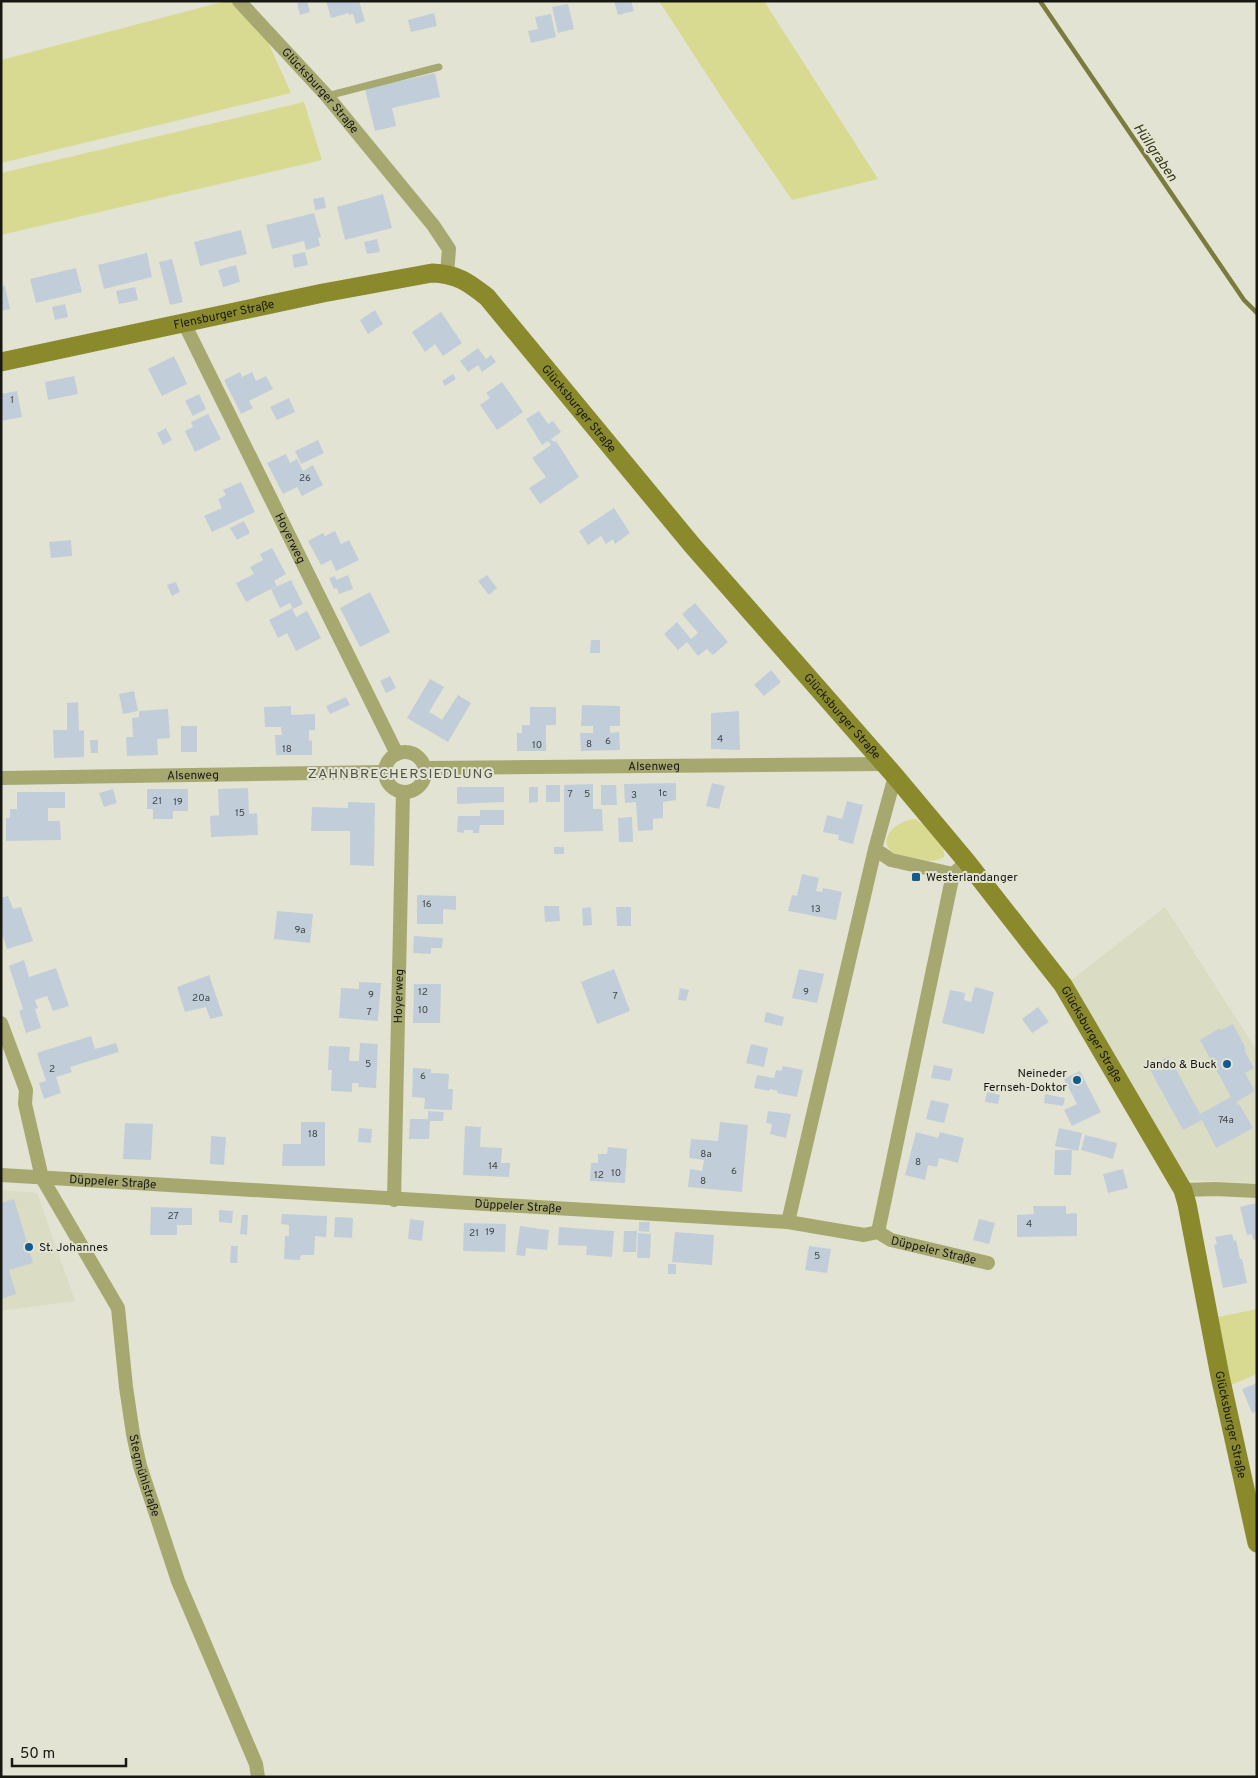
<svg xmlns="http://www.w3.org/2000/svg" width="1258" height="1778" font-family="Overpass,sans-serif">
<rect width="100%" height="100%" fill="#e2e3d3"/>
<g fill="#dadcc4">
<path d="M1165,907L1257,1051V1183L1188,1180L1069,982Z"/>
<path d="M1,1190L37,1193L75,1301L1,1311Z"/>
</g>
<g fill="#d8da91">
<path d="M226,1H233L268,42L291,93L1,163V60Z"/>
<path d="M659,1H764L878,179L792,200L724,101Z"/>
<path d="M304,102L322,160L1,235V173Z"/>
<path d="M915,819C925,825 947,844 944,857C935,862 928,861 918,860C913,859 907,859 902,857C872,847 891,821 915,819Z"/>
<path d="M1257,1309V1374L1231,1385L1218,1317Z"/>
</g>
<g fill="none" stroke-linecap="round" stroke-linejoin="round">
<path stroke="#7b7b3e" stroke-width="4.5" d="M1040,1L1244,300L1257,313"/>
</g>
<g fill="#c1ceda">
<path d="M304,1H307L310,12L300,15L297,3Z"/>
<path d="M326,1H359L365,21L356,24L353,14L349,15V13L331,18Z"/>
<path d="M614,1H631L634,11L618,15Z"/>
<path d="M568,4L574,29L558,33L552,7Z"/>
<path d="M434,13L437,26L411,32L408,20Z"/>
<path d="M551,14L556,37L531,43L528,31L538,29L535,17Z"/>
<path d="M435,73L440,97L392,108L396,126L375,131L365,89Z"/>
<path d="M383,194L392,228L345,240L337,207Z"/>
<path d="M324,197L326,208L315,210L313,199Z"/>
<path d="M314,213L321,237L318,238L320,246L306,250L304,241L272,249L266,225Z"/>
<path d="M241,230L247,254L200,266L194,242Z"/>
<path d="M377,239L380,252L367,254L364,242Z"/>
<path d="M305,252L308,265L294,268L292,255Z"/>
<path d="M147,253L152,277L104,289L98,265Z"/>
<path d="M172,259L183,302L170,305L159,262Z"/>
<path d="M236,265L240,282L223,287L218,270Z"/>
<path d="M76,268L82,292L36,303L30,279Z"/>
<path d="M1,286H5L10,309L1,311Z"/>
<path d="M135,287L138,300L119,304L116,291Z"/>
<path d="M65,304L68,317L55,320L52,307Z"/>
<path d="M375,310L383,324L368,334L360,320Z"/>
<path d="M441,312L462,343L443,356L435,344L425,352L412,332Z"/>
<path d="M478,348L486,359L491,355L496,362L482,372L478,365L468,372L460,361Z"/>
<path d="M174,356L187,384L162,396L148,369Z"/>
<path d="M240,372L242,377L252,372L256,381L266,376L273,389L249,401L253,408L241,414L224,380Z"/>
<path d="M453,374L456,379L445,386L442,381Z"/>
<path d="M74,376L78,394L48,400L45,382Z"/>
<path d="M502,382L523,412L497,430L480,405L490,398L486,393Z"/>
<path d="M17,391L22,417L1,421V394Z"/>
<path d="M199,394L206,409L193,416L185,401Z"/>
<path d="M289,398L295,412L277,420L270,407Z"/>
<path d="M539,411L548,424L553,421L561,432L551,439L554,442L556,441L579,477L540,504L529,488L546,477L532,458L551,445L548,441L542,445L526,419Z"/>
<path d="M208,414L221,439L195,452L185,431L193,427L191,422Z"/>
<path d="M166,428L172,440L163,445L157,433Z"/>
<path d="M318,440L324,453L301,464L295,451Z"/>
<path d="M286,454L290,463L297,459L303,471L313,465L323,485L302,496L297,487L283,494L267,463Z"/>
<path d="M241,482L255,512L212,532L204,516L222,508L218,499L226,495L223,490Z"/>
<path d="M614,508L630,533L615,544L613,539L606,544L601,536L588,545L579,531Z"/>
<path d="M244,521L250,533L237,540L230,528Z"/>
<path d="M335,531L341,544L349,540L359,560L336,571L331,560L321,565L308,541L323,533L325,536Z"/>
<path d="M71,540L72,556L51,558L49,542Z"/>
<path d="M272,548L286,574L274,581L277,586L246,602L236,583L254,574L250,567L263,560L260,554Z"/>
<path d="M348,575L353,589L339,594L337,588L334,589L329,578L335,576L336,580Z"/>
<path d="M487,575L497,588L489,595L478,581Z"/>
<path d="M291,580L303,604L293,609L290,603L280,608L271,589Z"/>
<path d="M176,582L180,592L172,596L167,585Z"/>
<path d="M370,592L390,632L360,647L340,608Z"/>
<path d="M695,603L728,642L713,655L707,649L698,656L687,642L678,650L664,634L677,622L691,639L698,633L682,614Z"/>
<path d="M292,608L296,617L307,611L321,638L296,651L287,633L278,638L269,620Z"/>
<path d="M591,640H600V653H590Z"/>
<path d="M771,670L781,682L764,696L754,685Z"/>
<path d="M390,676L396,688L386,693L380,681Z"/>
<path d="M430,679L444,687L429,712L436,716L442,720L458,695L471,703L448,742L407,718Z"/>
<path d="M134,691L138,711L123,714L119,694Z"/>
<path d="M346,697L350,705L330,714L326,706Z"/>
<path d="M78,702L79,731L84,730V757L54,758L53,730H67V703Z"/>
<path d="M582,705L620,706V726H610V733L619,732L620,750L581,751L580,733H593V726H581Z"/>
<path d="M291,706V715L315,714V730H309V741L312,740V755H276L275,735H282L281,727H265L264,707Z"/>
<path d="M530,707H556V725H546V751H517V733H522V725H530Z"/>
<path d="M168,709L170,738L157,739L158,755L127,756L126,737H133L132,718L139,717V711Z"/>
<path d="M739,711L740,750L711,749V713Z"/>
<rect x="181" y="726" width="16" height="26"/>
<path d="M90,740H98V753H91Z"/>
<path d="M676,783V800L663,802V818L653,819V830L638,831L636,802L625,803L624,784Z"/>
<path d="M712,783L725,786L719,809L706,806Z"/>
<path d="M593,784V809H602L603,831L564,832V785Z"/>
<rect x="546" y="785" width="14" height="17"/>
<path d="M601,785H616L617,805H601Z"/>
<path d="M457,787H504V802L457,804Z"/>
<path d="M529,787H538V802L529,803Z"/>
<path d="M248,788L249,814L257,813L258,835L211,837L210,816L219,815L218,789Z"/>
<path d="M113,789L117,803L104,807L99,793Z"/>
<path d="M147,789H188V811H173V819H153V809H147Z"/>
<path d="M17,792H65V808H48V821H60L61,840L6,841V818H10V809H17Z"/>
<path d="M847,801L863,805L853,844L838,840L839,835L823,832L827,815L842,819Z"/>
<path d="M348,802L375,803L374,866L350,865V831H311L312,807L348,808Z"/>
<path d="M480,810H504V825H480L479,833H473V830H464V833L457,832L458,816H480Z"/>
<path d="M632,817L633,842H619L618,818Z"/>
<rect x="554" y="847" width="10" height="7"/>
<path d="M802,874L819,878L816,891L822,892L823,888L842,892L836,920L788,911L792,895L797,896Z"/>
<path d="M417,895L456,896V910L443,909V924H417Z"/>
<path d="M8,896L13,909L21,907L33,941L7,949L1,931V898Z"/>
<path d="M544,906H559L560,921L545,922Z"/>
<path d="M591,907L592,925L583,926L582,908Z"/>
<path d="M616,907H631V926H617Z"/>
<path d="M277,911L313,914L310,943L274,939Z"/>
<path d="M414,936L443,938L442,948H431V954L413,953Z"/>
<path d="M24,960L29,977L56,968L69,1006L53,1011L47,996L35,1000L38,1008L35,1009L41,1028L26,1033L19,1011L23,1009L9,966Z"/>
<path d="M614,969L630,1011L597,1024L581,982Z"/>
<path d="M799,969L824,974L817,1003L792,998Z"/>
<path d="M209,975L223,1016L210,1019L206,1007L185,1012L177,987Z"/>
<path d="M359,982L381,983L378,1021L339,1018L341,988L359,989Z"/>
<path d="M414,984H441L440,1023H413Z"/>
<path d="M975,987L994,992L984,1034L942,1023L950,990L965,993L964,1000L971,1002Z"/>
<path d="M680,988L689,990L686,1001L678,1000Z"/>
<path d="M1038,1007L1049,1022L1032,1033L1022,1019Z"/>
<path d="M766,1012L784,1017L782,1026L764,1022Z"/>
<path d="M1233,1024L1246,1049L1244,1050L1254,1068L1245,1073L1255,1091L1236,1102L1238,1105L1239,1104L1253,1128L1216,1148L1202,1120L1183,1130L1149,1068L1169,1056L1200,1114L1231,1097L1200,1040L1220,1028L1221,1030Z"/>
<path d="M91,1036L95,1049L116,1043L119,1052L70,1067L72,1072L56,1077L61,1093L44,1099L39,1083L46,1081L37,1053Z"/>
<path d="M360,1043L378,1044L376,1088L358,1087L359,1083H352V1092L331,1091L332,1070H328L329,1046L350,1047L349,1061H359Z"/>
<path d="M751,1044L768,1048L764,1067L746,1063Z"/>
<path d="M934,1065L953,1069L950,1081L931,1078Z"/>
<path d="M783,1066L803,1070L797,1097L777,1093L778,1091L770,1089L769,1091L754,1088L757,1075L774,1078L776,1070L781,1071Z"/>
<path d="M413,1068L431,1069V1073L449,1074L448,1089H453L452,1110L424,1109L425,1098L412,1097Z"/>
<path d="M1080,1071L1101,1112L1072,1126L1064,1110L1077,1104L1064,1079Z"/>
<path d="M987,1092L1000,1095L998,1104L985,1102Z"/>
<path d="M1045,1094L1065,1098L1063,1106L1044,1103Z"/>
<path d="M931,1100L949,1104L944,1123L926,1119Z"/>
<path d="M428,1111L444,1112L443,1121H430L429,1139H409L410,1119H428Z"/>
<path d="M768,1111L791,1114L786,1138L770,1134L772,1124L766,1123Z"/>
<path d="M301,1122H325V1166H282L283,1144H301Z"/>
<path d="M720,1122L748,1125L742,1192L688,1187L690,1169L702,1171L704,1160L689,1158L691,1139L718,1141Z"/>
<path d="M125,1123L153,1124L151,1160L123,1159Z"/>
<path d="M465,1126L481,1127L480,1147L502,1148L501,1163H510L509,1177L463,1175Z"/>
<path d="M359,1128L372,1129L371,1143L358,1142Z"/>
<path d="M1059,1128L1082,1133L1078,1151L1055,1146Z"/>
<path d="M916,1132L938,1138L940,1132L964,1138L958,1163L939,1158L937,1167L928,1165L925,1180L905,1175Z"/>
<path d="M1085,1135L1117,1143L1113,1159L1081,1150Z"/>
<path d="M211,1136L226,1137L224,1165L210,1164Z"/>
<path d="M608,1147L627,1149L625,1183L590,1181L591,1163H598V1154H607Z"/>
<path d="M1055,1150H1072L1071,1175H1054Z"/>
<path d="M1123,1169L1128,1188L1108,1193L1103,1174Z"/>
<path d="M14,1199L33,1263L9,1270L16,1294L1,1299V1203Z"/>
<path d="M1257,1203V1239L1253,1240L1252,1234L1247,1235L1240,1207Z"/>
<path d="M1033,1206H1066V1214L1077,1213V1236L1017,1237V1215L1034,1214Z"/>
<path d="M151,1207L192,1208V1225H177V1235H150Z"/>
<path d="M219,1210L233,1211L232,1223L219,1222Z"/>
<path d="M282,1214L327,1216L326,1237L315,1236L314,1255H301L300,1260L284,1259L285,1236H289V1225L281,1224Z"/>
<path d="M242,1215H248L247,1235L240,1234Z"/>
<path d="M335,1217L353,1218L352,1238L334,1237Z"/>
<path d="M410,1219L424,1221L422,1241L408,1239Z"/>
<path d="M979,1219L995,1223L989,1244L973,1240Z"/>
<path d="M639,1222H650L649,1232L639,1231Z"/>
<path d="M464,1223L506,1224L505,1252L463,1251Z"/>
<path d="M520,1226L549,1230L547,1250L526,1248L525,1256L516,1255Z"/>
<path d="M559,1227L614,1231L612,1257L586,1255L587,1246L558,1245Z"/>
<path d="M624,1231H637L636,1252H623Z"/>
<path d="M675,1232L714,1235L712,1265L672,1262Z"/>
<path d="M638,1233L651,1234L650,1258H637Z"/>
<path d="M1232,1234L1234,1241L1236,1240L1240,1259H1242L1247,1283L1223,1288L1214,1245L1217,1244L1215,1237Z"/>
<path d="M231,1246H238L237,1263H230Z"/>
<path d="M809,1246L831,1249L827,1273L805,1270Z"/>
<rect x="668" y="1264" width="8" height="10"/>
<path d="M1257,1383V1411L1252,1413L1242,1389Z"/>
</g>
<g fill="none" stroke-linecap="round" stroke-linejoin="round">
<path stroke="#a6a870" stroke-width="7" d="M327,96L439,67"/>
<g stroke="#a6a870" stroke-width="14">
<path id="s1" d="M239,1L327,96L433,225L449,249L447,274"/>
<path id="s2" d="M184,323L397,754"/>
<circle cx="405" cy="772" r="20"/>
<path id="s3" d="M425,768L884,764"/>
<path id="s4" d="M1,778L385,772"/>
<path d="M875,849L891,860L953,874"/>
<path id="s5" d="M1,1023L26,1090L25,1104L42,1178L118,1308L126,1387L133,1434L140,1466L178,1581L256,1764L258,1777"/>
<path id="s6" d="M1,1175L788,1222L864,1235L878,1232L891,1240L988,1263"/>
<path d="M1183,1190L1215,1189L1257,1191"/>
<path id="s7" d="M394,1200L403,792"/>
<path d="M788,1222L875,849L895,776"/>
<path d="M878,1232L953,874L967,862"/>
</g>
<path stroke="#8a8a2d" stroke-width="19" id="s8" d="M1,362L323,293L432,273C457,274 468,282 487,297L692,545L895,776L967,862L1063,985L1183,1190L1187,1204L1220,1376L1257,1543"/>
</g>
<g fill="#125b8f" stroke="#e2e3d3" stroke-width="2">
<rect x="911" y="872" width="10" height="10" rx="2.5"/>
<circle cx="1227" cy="1064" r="5"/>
<circle cx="1077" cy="1080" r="5"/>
<circle cx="29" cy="1247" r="5"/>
</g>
<g text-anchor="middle" stroke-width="4" stroke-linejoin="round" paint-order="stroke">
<g font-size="10" fill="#424645">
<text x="12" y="403">1</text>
<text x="305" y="481">26</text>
<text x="720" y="742">4</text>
<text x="608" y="744">6</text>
<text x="589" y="747">8</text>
<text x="537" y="748">10</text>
<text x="287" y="752">18</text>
<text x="663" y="796">1c</text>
<text x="570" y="797">7</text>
<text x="587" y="797">5</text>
<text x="634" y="798">3</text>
<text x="157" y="804">21</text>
<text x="178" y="805">19</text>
<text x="240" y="816">15</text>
<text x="427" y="907">16</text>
<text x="816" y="912">13</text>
<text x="300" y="933">9a</text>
<text x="423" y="995">12</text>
<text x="806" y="995">9</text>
<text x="371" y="998">9</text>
<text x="615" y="999">7</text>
<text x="201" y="1001">20a</text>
<text x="423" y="1013">10</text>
<text x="369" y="1015">7</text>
<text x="368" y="1067">5</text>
<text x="52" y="1072">2</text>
<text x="423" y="1079">6</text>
<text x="1226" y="1123">74a</text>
<text x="313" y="1137">18</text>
<text x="706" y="1157">8a</text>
<text x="918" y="1165">8</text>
<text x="493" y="1169">14</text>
<text x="734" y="1174">6</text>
<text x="616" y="1176">10</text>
<text x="599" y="1178">12</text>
<text x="703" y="1184">8</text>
<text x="173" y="1219">27</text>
<text x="1029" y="1227">4</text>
<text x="490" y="1235">19</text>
<text x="474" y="1236">21</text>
<text x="817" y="1259">5</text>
</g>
<g font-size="12" fill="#181813" stroke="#e2e3d3">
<text dy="4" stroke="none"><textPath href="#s1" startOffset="121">Glücksburger Straße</textPath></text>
<text dy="4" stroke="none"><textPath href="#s8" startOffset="228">Flensburger Straße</textPath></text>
<text dy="4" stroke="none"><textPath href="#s8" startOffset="646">Glücksburger Straße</textPath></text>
<text dy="4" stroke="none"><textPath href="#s2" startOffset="240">Hoyerweg</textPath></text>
<text dy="4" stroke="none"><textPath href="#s8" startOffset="1051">Glücksburger Straße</textPath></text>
<text dy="4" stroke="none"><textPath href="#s3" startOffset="229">Alsenweg</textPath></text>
<text dy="4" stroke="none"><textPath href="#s4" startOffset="192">Alsenweg</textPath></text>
<text dy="4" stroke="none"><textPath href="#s7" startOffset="204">Hoyerweg</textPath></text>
<text dy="4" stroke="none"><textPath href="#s8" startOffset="1456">Glücksburger Straße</textPath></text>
<text dy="4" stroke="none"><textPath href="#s6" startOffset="112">Düppeler Straße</textPath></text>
<text dy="4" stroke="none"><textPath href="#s6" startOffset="518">Düppeler Straße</textPath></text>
<text dy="4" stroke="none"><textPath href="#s6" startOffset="939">Düppeler Straße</textPath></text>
<text dy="4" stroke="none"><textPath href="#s8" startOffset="1876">Glücksburger Straße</textPath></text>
<text dy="4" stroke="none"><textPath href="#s5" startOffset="482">Stegmühlstraße</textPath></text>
</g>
<g font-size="12" fill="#181813" stroke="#e2e3d3" text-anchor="start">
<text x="926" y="881">Westerlandanger</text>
<text x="1217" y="1068" text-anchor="end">Jando &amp; Buck</text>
<text x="1067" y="1077" text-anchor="end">Neineder<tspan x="1067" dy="14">Fernseh-Doktor</tspan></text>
<text x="39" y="1251">St. Johannes</text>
</g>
<g font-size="14" font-style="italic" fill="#383813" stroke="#e2e3d3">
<text transform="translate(1156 152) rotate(56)" y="5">Hüllgraben</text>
</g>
<g font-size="14" letter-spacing="1" fill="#545547" stroke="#e2e3d3">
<text x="401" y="778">ZAHNBRECHERSIEDLUNG</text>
</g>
</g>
<rect width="1258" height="1778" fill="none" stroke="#181813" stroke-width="5"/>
<path d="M12 1758v8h114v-8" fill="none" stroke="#181813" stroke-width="2.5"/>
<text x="20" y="1758" font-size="15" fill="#181813" stroke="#e2e3d3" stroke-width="4" paint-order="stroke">50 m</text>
</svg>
